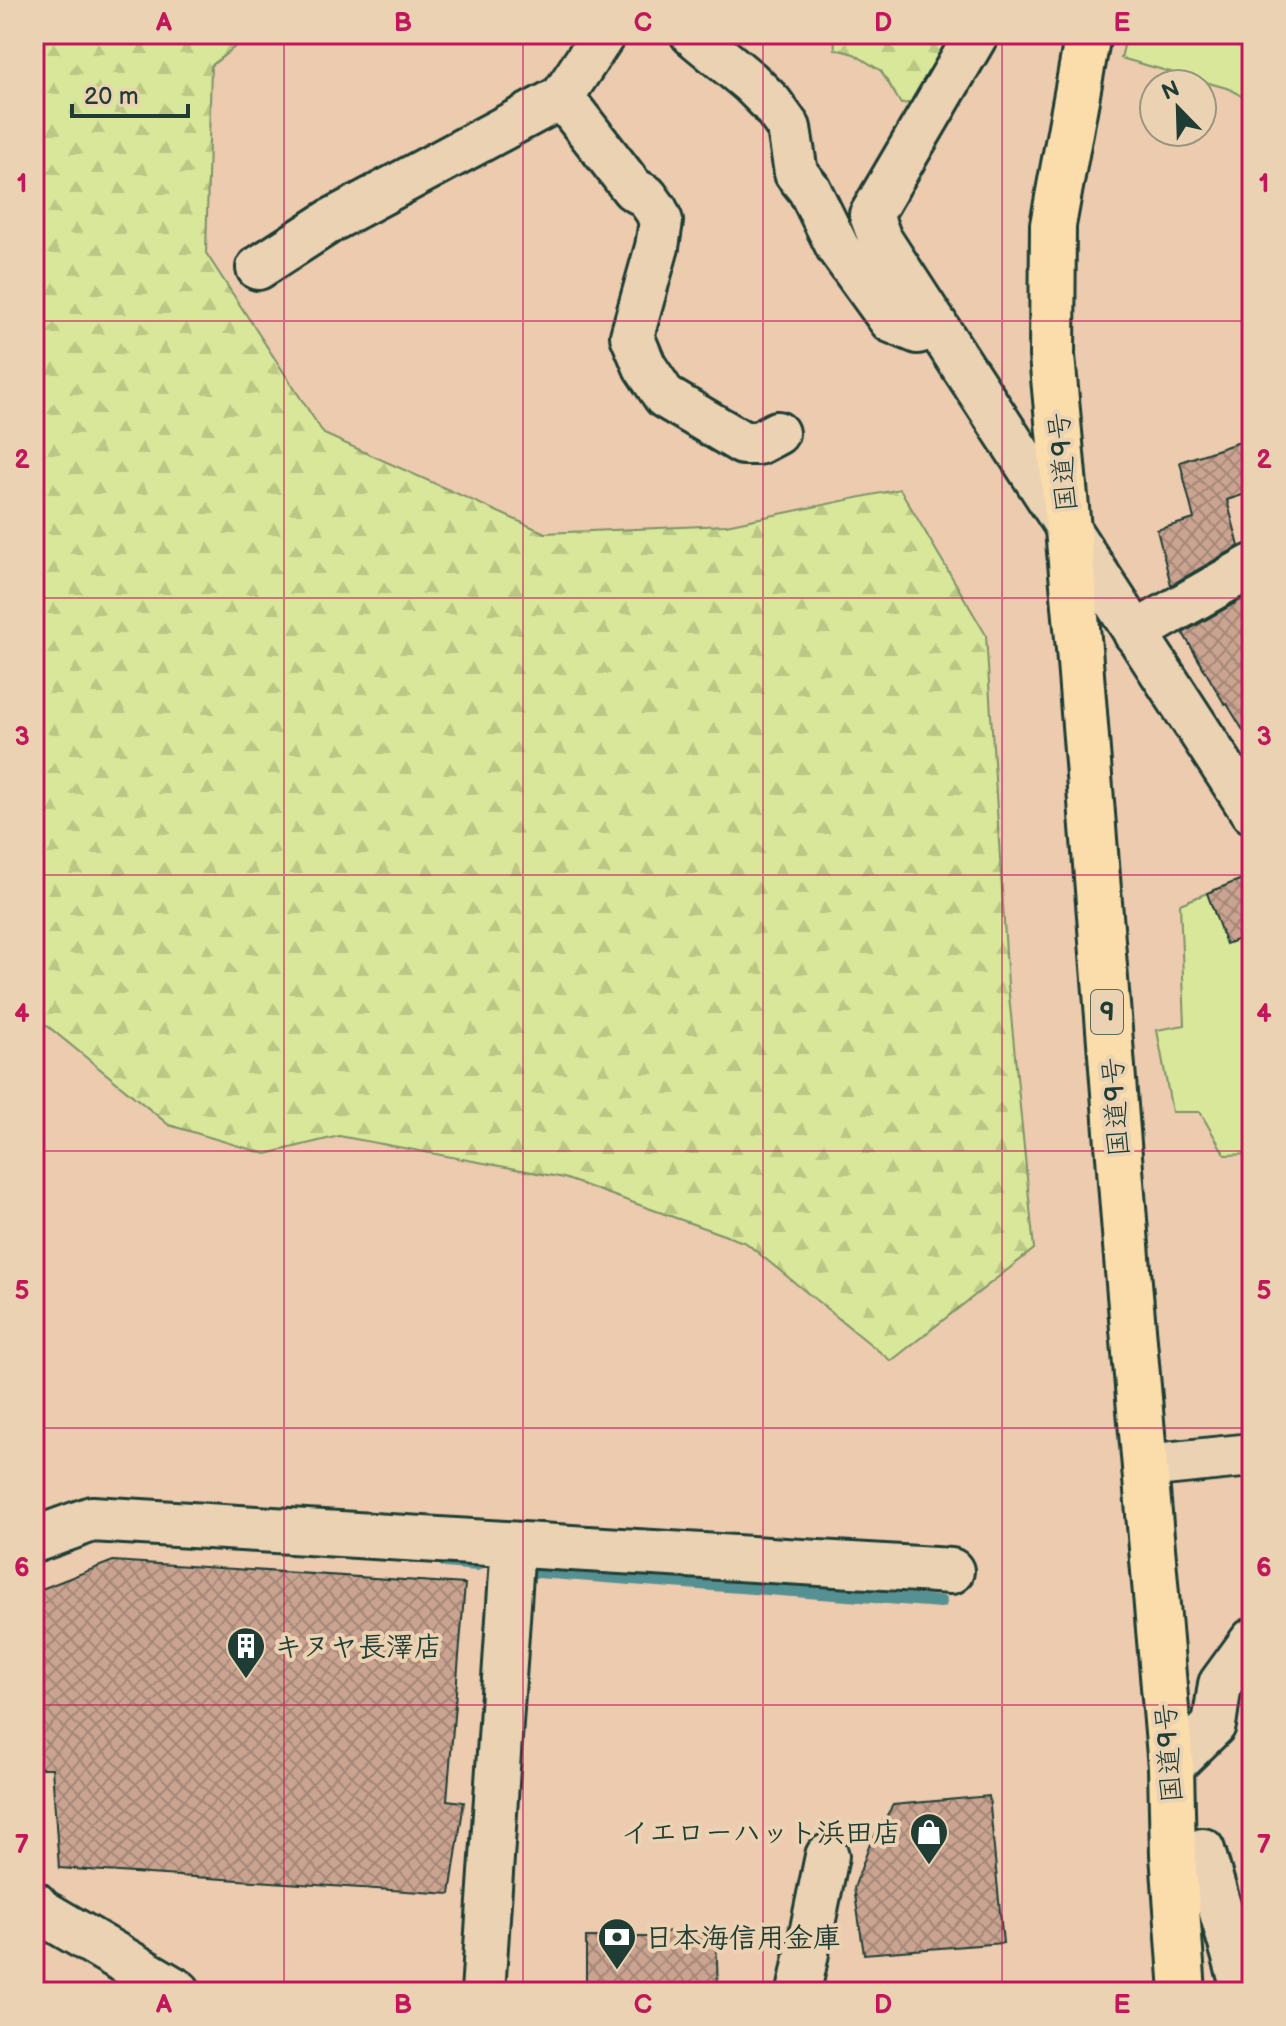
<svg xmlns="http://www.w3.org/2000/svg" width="1286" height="2026" font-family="'Balsamiq Sans','Klee One',sans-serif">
<defs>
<pattern id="forest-firs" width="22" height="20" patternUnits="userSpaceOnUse" patternTransform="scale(2)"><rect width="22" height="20" fill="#d9e79a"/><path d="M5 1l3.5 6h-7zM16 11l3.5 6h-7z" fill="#bac785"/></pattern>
<pattern id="building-cross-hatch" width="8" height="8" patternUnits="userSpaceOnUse" patternTransform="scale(2)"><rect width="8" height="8" fill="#cba491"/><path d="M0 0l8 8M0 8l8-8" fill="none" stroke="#a48777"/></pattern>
</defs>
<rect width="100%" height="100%" fill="#edcbaf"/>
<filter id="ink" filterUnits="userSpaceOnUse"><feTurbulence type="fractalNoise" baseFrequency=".0125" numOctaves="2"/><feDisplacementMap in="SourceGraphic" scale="16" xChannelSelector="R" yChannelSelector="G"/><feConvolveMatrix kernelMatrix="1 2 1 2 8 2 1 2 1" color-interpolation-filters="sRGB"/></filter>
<g filter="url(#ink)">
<g fill="url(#forest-firs)" stroke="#7c9267" stroke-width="2">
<path d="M34,34H251L211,66L206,253L324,434L545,533L726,525L900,489L986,635L1008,985L1034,1249L891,1361L746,1243L564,1178L339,1136L266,1154L169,1125L34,1015Z"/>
<path d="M834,34H963L923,101L901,104L881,71L854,54L835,49Z"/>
</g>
<g fill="#d9e79a" stroke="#7c9267" stroke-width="2">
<path d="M1127,34H1252V103L1230,89L1121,58Z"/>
<path d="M1252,875V1154L1225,1155L1200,1112H1172L1157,1030L1185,1025L1180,904Z"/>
</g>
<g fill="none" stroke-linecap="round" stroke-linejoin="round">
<g stroke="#549192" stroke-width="12">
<path d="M445,1562L477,1565"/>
<path d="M537,1572L941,1602"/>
</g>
</g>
<g fill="url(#building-cross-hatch)" stroke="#1f3d34" stroke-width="2">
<path d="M1252,438V492L1227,500L1239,546L1171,585L1157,530L1194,519L1180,462Z"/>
<path d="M1251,594L1252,598V745L1227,704L1225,705L1183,633Z"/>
<path d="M1252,875V934L1226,944L1207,893Z"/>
<path d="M113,1561L465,1584L447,1800L464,1802L450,1894L59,1868L52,1768H34V1592Z"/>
<path d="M989,1796L1003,1943L864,1954L854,1888L870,1844L893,1805Z"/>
<path d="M716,1930L718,1992H586V1937H654V1932Z"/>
</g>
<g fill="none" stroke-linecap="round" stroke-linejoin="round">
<g stroke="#1f3d34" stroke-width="48">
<g id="minor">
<path d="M692,34L750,82L771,103L789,128L796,173L809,189L838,248L891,321L918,332L936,325"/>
<path d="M977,34L871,215L880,239L1252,812"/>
<path d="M562,97L633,189L646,196L656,210L661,221L657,247L632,336L645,367L665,397L743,443H758L777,433"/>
<path d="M258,268L332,220L562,97L604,34"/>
<path d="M1135,633L1252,566"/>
<path d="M1145,1466L1252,1455"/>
<path d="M1171,1767L1214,1725L1220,1684L1252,1640"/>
<path d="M1203,1850L1244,1992"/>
<path d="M483,1992L513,1544"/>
<path d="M799,1992L827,1856"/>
</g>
</g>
<g stroke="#1f3d34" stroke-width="50">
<g id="tertiary">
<path d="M34,1540L92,1519L951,1571"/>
<path d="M34,1904L40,1911L178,1992"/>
</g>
</g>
<g stroke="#1f3d34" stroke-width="50">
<path id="trunk" d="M1088,34L1053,225L1052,356L1079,649L1129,1283L1171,1767L1173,1854L1183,1992"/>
</g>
<use href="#minor" stroke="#ebd2b3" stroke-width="42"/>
<use href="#tertiary" stroke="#ebd2b3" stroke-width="44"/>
<use href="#trunk" stroke="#fbddab" stroke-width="44"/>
</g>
</g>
<path fill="none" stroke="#c2185b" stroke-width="2" stroke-opacity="0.55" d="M284,34V1992M523,34V1992M763,34V1992M1002,34V1992M34,321H1252M34,598H1252M34,875H1252M34,1151H1252M34,1428H1252M34,1705H1252"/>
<defs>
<g id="building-pin" transform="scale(2)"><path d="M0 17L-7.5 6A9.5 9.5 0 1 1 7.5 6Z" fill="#1f3d34" stroke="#ebd2b3"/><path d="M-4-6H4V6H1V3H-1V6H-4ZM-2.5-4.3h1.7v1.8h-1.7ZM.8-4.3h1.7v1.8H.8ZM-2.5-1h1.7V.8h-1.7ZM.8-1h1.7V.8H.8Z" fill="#fff"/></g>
<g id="shop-pin" transform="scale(2)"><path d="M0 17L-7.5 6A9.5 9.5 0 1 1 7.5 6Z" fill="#1f3d34" stroke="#ebd2b3"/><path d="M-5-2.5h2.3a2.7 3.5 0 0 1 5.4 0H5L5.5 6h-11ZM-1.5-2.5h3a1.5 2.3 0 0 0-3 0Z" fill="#fff"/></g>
<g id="bank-pin" transform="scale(2)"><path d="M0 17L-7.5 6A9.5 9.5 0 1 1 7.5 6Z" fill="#1f3d34" stroke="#ebd2b3"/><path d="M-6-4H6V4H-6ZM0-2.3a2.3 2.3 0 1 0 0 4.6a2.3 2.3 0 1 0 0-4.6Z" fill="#fff"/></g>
</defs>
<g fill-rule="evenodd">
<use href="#building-pin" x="246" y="1646"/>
<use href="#shop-pin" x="929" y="1832"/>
<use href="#bank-pin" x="617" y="1937"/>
</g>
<g text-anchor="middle" stroke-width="8" stroke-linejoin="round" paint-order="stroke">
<rect fill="#ebd2b3" stroke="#5c6a5a" stroke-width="2" x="1091" y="990" width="32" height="44" rx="6"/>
<g font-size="26" font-weight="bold" fill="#1f3d34">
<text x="1107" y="1021">9</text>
</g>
<g font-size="28" fill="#1f3d34" stroke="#ebd2b3">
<text transform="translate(1062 462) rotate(-95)" y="10">国道9号</text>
<text transform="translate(1115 1107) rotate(-94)" y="10">国道9号</text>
<text transform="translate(1168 1753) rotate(-94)" y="10">国道9号</text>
</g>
<g font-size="28" font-weight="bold" fill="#1f3d34" stroke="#ebd2b3" text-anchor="start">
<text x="274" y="1656">キヌヤ長澤店</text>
<text x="901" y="1842" text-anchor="end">イエローハット浜田店</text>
<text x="645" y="1947">日本海信用金庫</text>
</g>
</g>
<rect width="1286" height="2026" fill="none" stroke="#ebd2b3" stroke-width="88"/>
<g transform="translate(1178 108) rotate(337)"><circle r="38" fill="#ebd2b3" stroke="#999680" stroke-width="2"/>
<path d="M0-6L14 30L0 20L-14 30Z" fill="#1f3d34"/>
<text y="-12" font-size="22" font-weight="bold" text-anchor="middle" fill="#1f3d34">N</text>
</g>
<path d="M72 104v12h116v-12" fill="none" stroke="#1f3d34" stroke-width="4"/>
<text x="84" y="104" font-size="24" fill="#1f3d34" stroke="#ebd2b3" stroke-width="6" paint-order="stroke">20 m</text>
<rect x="44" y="44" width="1198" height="1938" fill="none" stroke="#c2185b" stroke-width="3"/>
<g font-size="26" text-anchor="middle" font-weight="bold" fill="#c2185b">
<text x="164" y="31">A</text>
<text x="403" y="31">B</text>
<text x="643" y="31">C</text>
<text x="883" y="31">D</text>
<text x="1122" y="31">E</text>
<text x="22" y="192">1</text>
<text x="1264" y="192">1</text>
<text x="22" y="468">2</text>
<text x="1264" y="468">2</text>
<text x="22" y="745">3</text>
<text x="1264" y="745">3</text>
<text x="22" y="1022">4</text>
<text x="1264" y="1022">4</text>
<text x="22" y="1299">5</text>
<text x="1264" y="1299">5</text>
<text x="22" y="1576">6</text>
<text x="1264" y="1576">6</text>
<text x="22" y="1853">7</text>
<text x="1264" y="1853">7</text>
<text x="164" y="2013">A</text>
<text x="403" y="2013">B</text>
<text x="643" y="2013">C</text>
<text x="883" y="2013">D</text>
<text x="1122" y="2013">E</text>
</g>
</svg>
